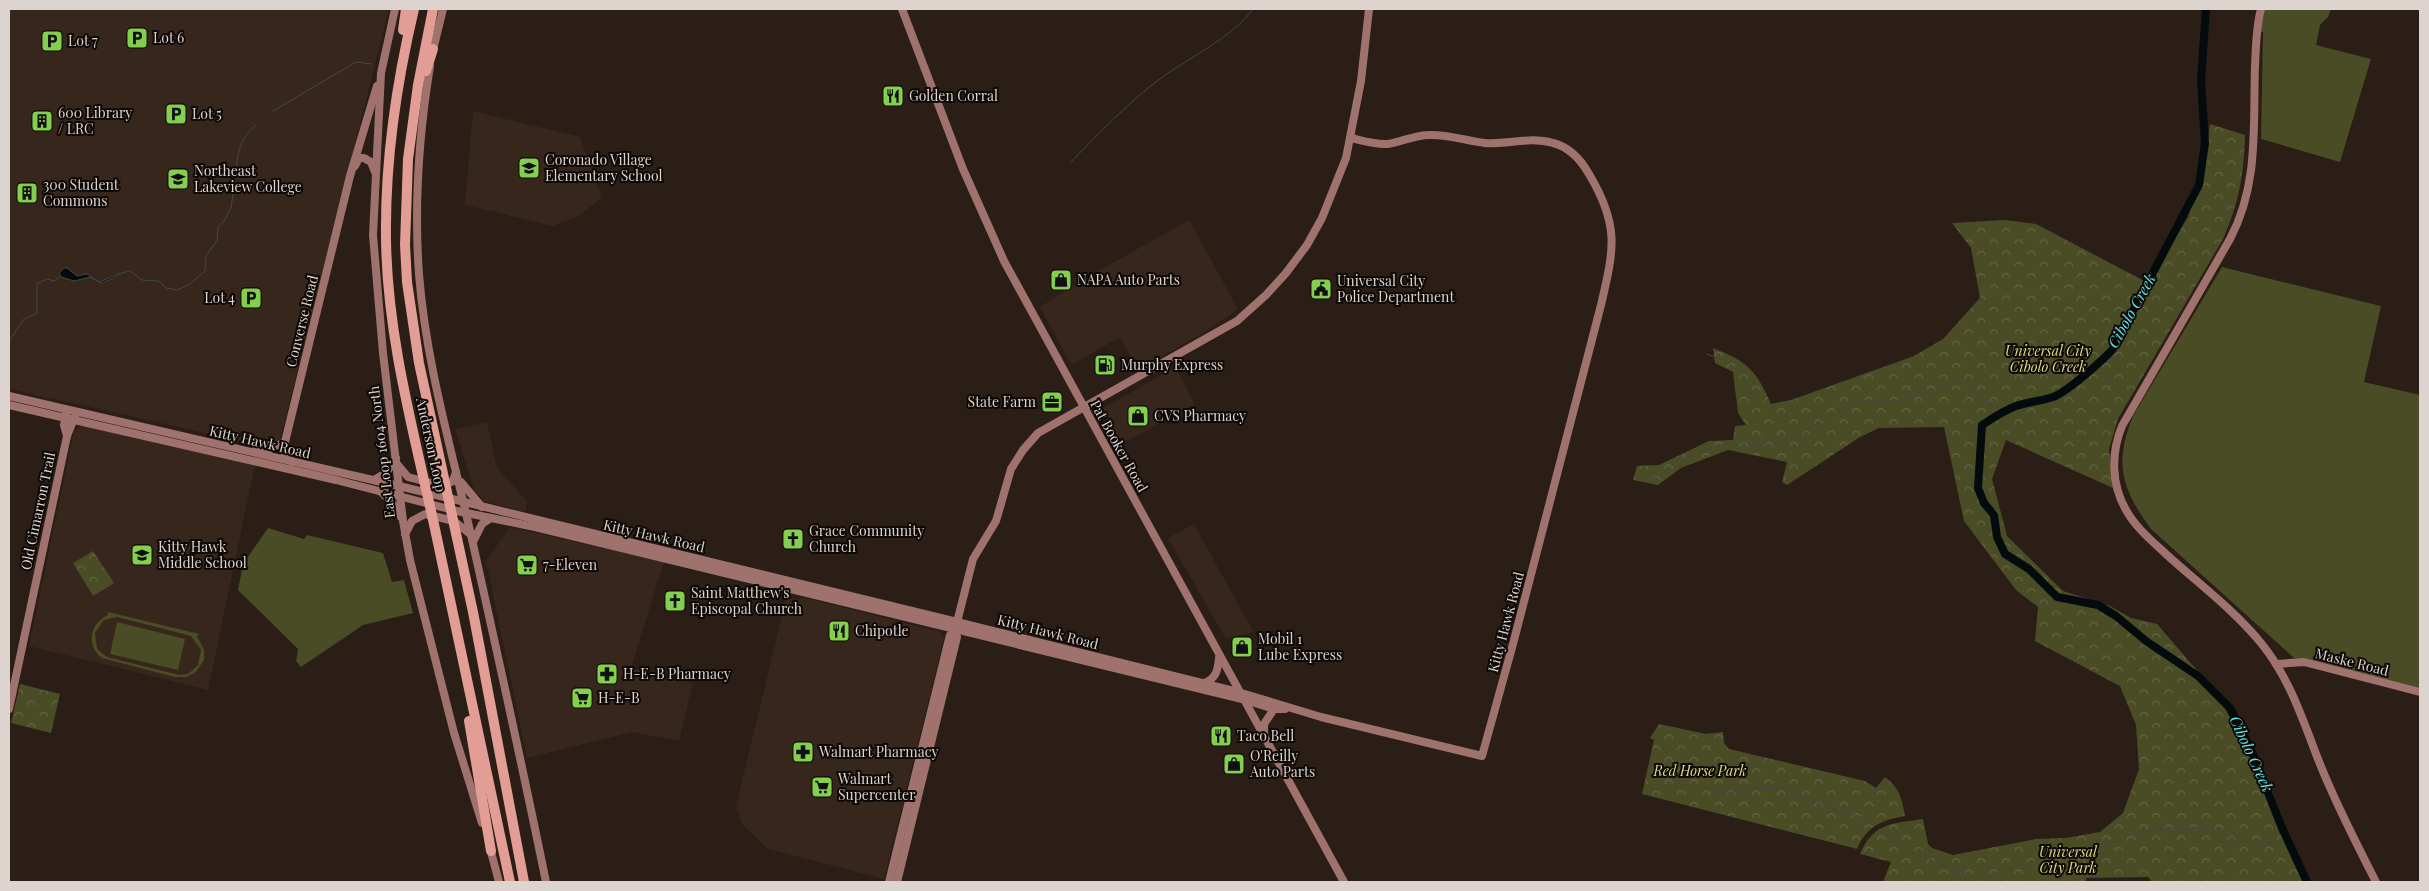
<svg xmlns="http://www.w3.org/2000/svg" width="2429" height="891" font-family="'Playfair Display',serif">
<defs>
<pattern id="park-crowns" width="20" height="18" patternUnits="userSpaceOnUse" patternTransform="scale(1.25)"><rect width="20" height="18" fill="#4a4c25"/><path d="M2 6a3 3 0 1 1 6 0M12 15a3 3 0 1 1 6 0" fill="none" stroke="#646544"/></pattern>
</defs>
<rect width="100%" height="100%" fill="#2a1e16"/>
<g fill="#37261b">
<path d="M9,9H389L280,440L268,447L9,389Z"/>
<path d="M473,111L580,137L602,198L577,217L552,226L465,205Z"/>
<path d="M1189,220L1238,309L1208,330L1138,370L1120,337L1071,365L1040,307L1082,280Z"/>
<path d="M1175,367L1186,386L1194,404L1120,445L1102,409Z"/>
<path d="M487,422L497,468L527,501L525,512L484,501L474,490L455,429Z"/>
<path d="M82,425L255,465L208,690L29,646L74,431Z"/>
<path d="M1194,524L1253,631L1250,633L1226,639L1168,538Z"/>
<path d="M510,527L664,562L631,668L693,683L679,741L632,732L527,758L486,561Z"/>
<path d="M806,598L941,632L944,639L884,879L768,849L742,824L736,806L786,599Z"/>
</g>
<g fill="#4a4c25" fill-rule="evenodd">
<path d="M2264,9H2331L2328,17L2320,25L2316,45L2371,59L2340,162L2261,139L2263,32L2260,31Z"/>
<path d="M2222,267L2381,306L2364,382L2420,395V689L2294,658L2151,529C2121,488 2114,463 2133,416Z"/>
<path d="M268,528L304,539L307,535L383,553L392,582L404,580L413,613L363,625L301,667L296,661L298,649L238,590L243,564Z"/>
<path d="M108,612L199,634L197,637L204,649V660L196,672L186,677H175L102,658C86,646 89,624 108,615ZM117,617L191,636L201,650L198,665L188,674L179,675L107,657L97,649L95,633L104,620Z"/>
<path d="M117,622L185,639L178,670L110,654Z"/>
</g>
<g fill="url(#park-crowns)">
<path d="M2210,124L2245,135C2244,174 2239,203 2223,239L2118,419L2109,449L2113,488L2006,440L1992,479L2007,536L2063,591L2110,606L2131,618L2157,624L2214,690L2271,788L2291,845L2310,882H2152L2148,877L2086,878V882H1883L1891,862L1860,854C1874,822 1892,824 1923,819L1928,844L1932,848L1953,855L2036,839L2066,838L2100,832L2123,813L2139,769L2136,725L2120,686L2035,641L2038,607L2016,590L1964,521L1944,427L1879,428L1860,437L1787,485L1782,482L1787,462L1728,450L1681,468L1658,485L1633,480L1637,466L1659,465L1709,441L1733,440L1735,426L1746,425L1738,413L1733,372L1715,363L1713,348C1747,361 1757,371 1771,404L1791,400L1914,356L1943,339L1980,298L1971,248L1952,223L2005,220L2036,224L2148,283L2188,217L2204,166Z"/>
<path d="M93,551L114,583L93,596L73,563Z"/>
<path d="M20,684L60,694L51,733L11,723Z"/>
<path d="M1659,724L1706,734L1723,732L1724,743L1729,749L1865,781L1876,788L1885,777C1899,787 1902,799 1905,816C1881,820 1866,827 1857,849L1642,794L1654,740L1650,738Z"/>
</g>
<path fill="#030b0c" stroke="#444746" d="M64,268H67L77,276L87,274L99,282L119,274L116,277L101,283L90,277L74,281L61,277L59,273Z"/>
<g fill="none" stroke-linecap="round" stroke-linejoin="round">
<g stroke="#444746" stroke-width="1">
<path d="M273,111L356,62L372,64"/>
<path d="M1071,162C1100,132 1128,103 1161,78C1190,57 1233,37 1253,9"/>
<path d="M236,173C237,153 240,138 256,125"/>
<path d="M118,274L130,271L142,280L159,281L166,288L177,290L190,284L205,271L206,256L217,240L218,227L224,221L231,208L235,182"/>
<path d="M9,341L24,319L37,313V283L48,279L54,281L61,276"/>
<path d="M1707,354L1726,361L1743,374L1758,421L1774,444"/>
<path d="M1651,480L1671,466L1696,453L1724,444L1745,442L1774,445L1794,438L1852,401H1895L1927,393L1951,382L1970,385L2000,413"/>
<path d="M1676,780L1680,782"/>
<path d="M1686,785L1728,793L1760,788L1785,789L1838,811L1854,814L1873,825"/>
<path d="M1880,829L1916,854L1975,878"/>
<path d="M2255,845L2281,843L2291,845"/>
<path d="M1981,877L2031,862L2100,849L2135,833L2164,828H2208L2250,844"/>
</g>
<path stroke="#030b0c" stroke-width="8" d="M2206,9L2201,80L2205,143L2199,185L2113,349C2102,361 2067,392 2053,397C2041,401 2028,402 2016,406C2003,411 1993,418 1982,425L1978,488L1984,503L1994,515L1997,537L2005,554L2029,569L2057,597L2098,605L2116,616L2146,641L2198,676L2230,708L2250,747L2282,828L2307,882"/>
<g stroke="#9f726d" stroke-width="8">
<path d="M395,9L381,73L373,235L383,353L403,521L410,560L454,733L482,823"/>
<path d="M902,9L963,169L1004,261L1344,882"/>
<path d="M2261,9C2256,27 2256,47 2255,66C2253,126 2259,185 2230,239L2122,426C2111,453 2111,484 2126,510C2136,528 2152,541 2167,555C2198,583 2234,610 2261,643C2292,681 2304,725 2322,769C2338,808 2357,845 2376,882"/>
<path d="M432,54L443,9"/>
<path d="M430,66C419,134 414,205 419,274C426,365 453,454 473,544C498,656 523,769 546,882"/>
<path d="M355,166L359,158H364L371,162L375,172"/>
<path d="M9,396L399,486L949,620L1238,692L1321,717L1482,756L1513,644L1601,305C1614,249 1620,226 1589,174C1581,160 1569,147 1553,143C1530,136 1508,145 1485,143C1466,141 1448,134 1429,135C1415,135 1401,142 1388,144C1375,145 1363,141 1351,138"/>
<path d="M9,405L336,480L457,511L535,527L1242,699L1274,709H1285"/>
<path d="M66,413L64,425L67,436"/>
<path d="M256,449L268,450L285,442"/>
<path d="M292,462L285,455V442L350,176L377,86"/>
<path d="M397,464L408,477L442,486L453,481L456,472"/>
<path d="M374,480L386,473L396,458"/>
<path d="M461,482L482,507"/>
<path d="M382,493L393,504L401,517"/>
<path d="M405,534L412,521L425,514L454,521L470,534"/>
<path d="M473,542L482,524L491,518"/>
<path d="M2276,664L2304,662L2420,692"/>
<path d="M1204,683C1216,679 1218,670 1219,658"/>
<path d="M9,709L67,436L75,416"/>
<path d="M1264,736V724L1274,709"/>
<path d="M490,848L499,882"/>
<path d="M889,882L950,635L955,630"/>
<path d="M897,882L957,637L955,630L973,559L996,521L1011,469L1023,450L1038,433L1237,321L1266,295L1286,273L1307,245L1322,218L1346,158L1361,81L1369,9"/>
</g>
<g stroke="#e29d94" stroke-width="10">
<path d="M414,9C396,85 385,160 386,238C387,337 414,433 435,529C460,646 485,764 510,882"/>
<path d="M433,9L418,85L408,159L405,245L407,282L419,363L473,612L524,882"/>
<path d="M403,30L406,9"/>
<path d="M426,71L433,49"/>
<path d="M469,721L491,851"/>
</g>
</g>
<defs>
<g id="parking-square" transform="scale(1.125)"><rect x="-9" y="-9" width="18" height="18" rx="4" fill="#84cf4d" stroke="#0e0906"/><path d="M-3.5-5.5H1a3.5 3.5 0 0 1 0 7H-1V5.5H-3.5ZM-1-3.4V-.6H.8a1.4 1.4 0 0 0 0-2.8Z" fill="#111"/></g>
<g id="restaurant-square" transform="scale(1.125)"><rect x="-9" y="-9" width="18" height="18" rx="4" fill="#84cf4d" stroke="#0e0906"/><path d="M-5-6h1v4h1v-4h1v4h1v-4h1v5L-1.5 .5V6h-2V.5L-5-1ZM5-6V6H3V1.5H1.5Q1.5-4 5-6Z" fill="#111"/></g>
<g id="building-square" transform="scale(1.125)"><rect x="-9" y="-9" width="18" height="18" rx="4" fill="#84cf4d" stroke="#0e0906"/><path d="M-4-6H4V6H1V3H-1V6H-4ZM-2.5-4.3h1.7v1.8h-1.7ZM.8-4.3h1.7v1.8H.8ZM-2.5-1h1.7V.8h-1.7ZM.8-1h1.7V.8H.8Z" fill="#111"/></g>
<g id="school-square" transform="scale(1.125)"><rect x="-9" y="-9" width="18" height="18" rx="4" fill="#84cf4d" stroke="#0e0906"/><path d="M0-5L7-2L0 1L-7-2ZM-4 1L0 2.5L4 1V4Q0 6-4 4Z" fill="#111"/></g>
<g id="university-square" transform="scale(1.125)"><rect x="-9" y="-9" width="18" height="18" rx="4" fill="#84cf4d" stroke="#0e0906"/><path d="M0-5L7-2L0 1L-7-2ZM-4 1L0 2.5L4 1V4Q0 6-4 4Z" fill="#111"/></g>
<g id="shop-square" transform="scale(1.125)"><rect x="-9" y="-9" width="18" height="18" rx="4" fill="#84cf4d" stroke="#0e0906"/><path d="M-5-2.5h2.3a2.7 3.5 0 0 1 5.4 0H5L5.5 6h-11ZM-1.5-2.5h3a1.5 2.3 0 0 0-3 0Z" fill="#111"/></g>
<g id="civic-square" transform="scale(1.125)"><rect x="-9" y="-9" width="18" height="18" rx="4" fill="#84cf4d" stroke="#0e0906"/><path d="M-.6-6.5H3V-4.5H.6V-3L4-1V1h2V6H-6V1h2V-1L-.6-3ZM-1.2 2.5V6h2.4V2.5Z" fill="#111"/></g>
<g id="fuel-square" transform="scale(1.125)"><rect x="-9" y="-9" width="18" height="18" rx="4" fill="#84cf4d" stroke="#0e0906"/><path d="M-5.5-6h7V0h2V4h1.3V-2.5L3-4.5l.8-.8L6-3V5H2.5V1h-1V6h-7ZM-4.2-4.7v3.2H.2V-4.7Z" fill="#111"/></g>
<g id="office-square" transform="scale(1.125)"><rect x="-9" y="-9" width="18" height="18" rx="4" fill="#84cf4d" stroke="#0e0906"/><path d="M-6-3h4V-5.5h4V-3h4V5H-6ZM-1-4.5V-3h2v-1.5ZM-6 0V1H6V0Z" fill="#111"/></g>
<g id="church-square" transform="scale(1.125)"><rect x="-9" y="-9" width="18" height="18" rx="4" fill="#84cf4d" stroke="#0e0906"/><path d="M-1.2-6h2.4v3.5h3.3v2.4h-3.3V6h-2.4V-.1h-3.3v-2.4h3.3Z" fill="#111"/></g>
<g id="supermarket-square" transform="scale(1.125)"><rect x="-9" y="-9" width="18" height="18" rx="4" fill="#84cf4d" stroke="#0e0906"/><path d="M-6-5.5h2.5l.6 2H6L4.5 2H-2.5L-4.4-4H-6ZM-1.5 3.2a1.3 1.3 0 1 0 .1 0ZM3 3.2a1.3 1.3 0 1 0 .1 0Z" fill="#111"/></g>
<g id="pharmacy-square" transform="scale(1.125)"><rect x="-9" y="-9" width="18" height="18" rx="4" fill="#84cf4d" stroke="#0e0906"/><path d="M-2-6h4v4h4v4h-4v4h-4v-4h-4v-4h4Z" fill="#111"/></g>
</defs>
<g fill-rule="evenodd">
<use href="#parking-square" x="137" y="38"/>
<use href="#parking-square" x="52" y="41"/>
<use href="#restaurant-square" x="893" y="96"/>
<use href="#parking-square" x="176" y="114"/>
<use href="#building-square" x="42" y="121"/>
<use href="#school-square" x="529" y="168"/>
<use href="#university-square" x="178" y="179"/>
<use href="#building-square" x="27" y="193"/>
<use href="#shop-square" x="1061" y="280"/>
<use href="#civic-square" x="1321" y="289"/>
<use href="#parking-square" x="251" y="298"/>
<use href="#fuel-square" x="1105" y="365"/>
<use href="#office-square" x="1052" y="402"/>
<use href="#shop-square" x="1138" y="416"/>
<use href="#church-square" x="793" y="539"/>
<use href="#school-square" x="142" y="555"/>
<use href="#supermarket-square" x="527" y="565"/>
<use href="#church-square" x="675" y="601"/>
<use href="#restaurant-square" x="839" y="631"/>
<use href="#shop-square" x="1242" y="647"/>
<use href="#pharmacy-square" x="607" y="674"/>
<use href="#supermarket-square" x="582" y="698"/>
<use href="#restaurant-square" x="1221" y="736"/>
<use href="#pharmacy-square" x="803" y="752"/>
<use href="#shop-square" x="1234" y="764"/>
<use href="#supermarket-square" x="822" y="787"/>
</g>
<g text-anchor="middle" stroke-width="4" stroke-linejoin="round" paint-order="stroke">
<g font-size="14" fill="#ddd4cf" stroke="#0e0906" text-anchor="start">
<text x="153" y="43">Lot 6</text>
<text x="68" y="46">Lot 7</text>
<text x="909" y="101">Golden Corral</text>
<text x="58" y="118">600 Library<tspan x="58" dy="16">/ LRC</tspan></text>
<text x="192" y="119">Lot 5</text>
<text x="545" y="165">Coronado Village<tspan x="545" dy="16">Elementary School</tspan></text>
<text x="194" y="176">Northeast<tspan x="194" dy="16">Lakeview College</tspan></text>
<text x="43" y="190">300 Student<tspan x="43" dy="16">Commons</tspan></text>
<text x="1077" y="285">NAPA Auto Parts</text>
<text x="1337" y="286">Universal City<tspan x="1337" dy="16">Police Department</tspan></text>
<text x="235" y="303" text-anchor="end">Lot 4</text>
<text x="1121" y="370">Murphy Express</text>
<text x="1036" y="407" text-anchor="end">State Farm</text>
<text x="1154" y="421">CVS Pharmacy</text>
<text x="809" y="536">Grace Community<tspan x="809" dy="16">Church</tspan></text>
<text x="158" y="552">Kitty Hawk<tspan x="158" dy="16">Middle School</tspan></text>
<text x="543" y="570">7-Eleven</text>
<text x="691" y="598">Saint Matthew's<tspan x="691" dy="16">Episcopal Church</tspan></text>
<text x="855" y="636">Chipotle</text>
<text x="1258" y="644">Mobil 1<tspan x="1258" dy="16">Lube Express</tspan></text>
<text x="623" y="679">H-E-B Pharmacy</text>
<text x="598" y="703">H-E-B</text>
<text x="1237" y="741">Taco Bell</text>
<text x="819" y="757">Walmart Pharmacy</text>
<text x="1250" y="761">O'Reilly<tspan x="1250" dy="16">Auto Parts</tspan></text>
<text x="838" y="784">Walmart<tspan x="838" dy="16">Supercenter</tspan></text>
</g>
<g font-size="14" fill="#ddd4cf" stroke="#0e0906">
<text transform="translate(302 321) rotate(-76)" y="5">Converse Road</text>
<text transform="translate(260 442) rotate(13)" y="5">Kitty Hawk Road</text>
<text transform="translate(431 445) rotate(78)" y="5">Anderson Loop</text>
<text transform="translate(1119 446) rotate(61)" y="5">Pat Booker Road</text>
<text transform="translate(382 452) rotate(-97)" y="5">East Loop 1604 North</text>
<text transform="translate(38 511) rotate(-78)" y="5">Old Cimarron Trail</text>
<text transform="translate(654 536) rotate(13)" y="5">Kitty Hawk Road</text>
<text transform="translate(1506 622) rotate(-75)" y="5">Kitty Hawk Road</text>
<text transform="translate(1048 632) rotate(14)" y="5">Kitty Hawk Road</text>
<text transform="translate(2352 662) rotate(14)" y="5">Maske Road</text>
</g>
<g font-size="14" font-style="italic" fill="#d9de82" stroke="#0e0906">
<text x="2048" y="356">Universal City<tspan x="2048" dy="16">Cibolo Creek</tspan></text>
<text x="1700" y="776">Red Horse Park</text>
<text x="2068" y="857">Universal<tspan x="2068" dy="16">City Park</tspan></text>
</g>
<g font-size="15" font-style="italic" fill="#61e4e8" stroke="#0e0906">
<text transform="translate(2132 311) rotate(-61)" y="5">Cibolo Creek</text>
<text transform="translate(2251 754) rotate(65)" y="5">Cibolo Creek</text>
</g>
</g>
<rect width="2429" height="891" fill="none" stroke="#ddd4cf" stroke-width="20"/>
</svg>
